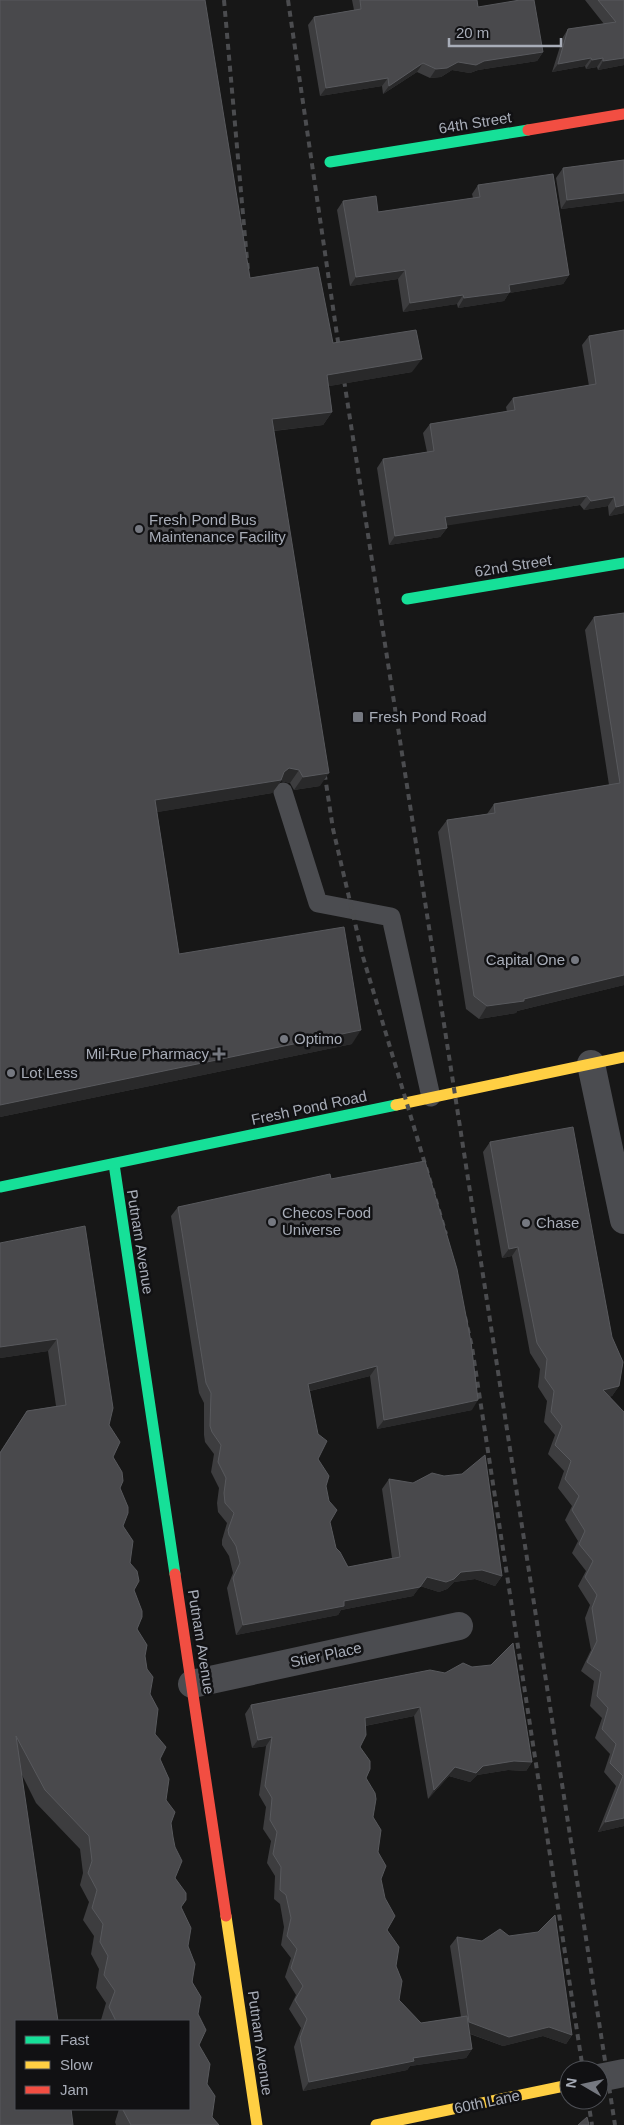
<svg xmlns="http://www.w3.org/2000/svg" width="624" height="2125" font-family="Helvetica,sans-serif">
<rect width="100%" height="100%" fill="#171717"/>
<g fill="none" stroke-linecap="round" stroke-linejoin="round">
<path stroke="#4b4c50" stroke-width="19" d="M283,792L318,903L391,917L431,1097"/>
<g stroke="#4b4c50" stroke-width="28">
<path d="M591,1064L624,1220"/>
<path d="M192,1684L459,1626"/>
<path d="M599,2078L624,2073"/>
</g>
<g stroke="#16e098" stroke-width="11">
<path d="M330,162L528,130"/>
<path d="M407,599L624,563"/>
<path d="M114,1164L175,1574"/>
<path d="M0,1187L396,1105"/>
</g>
<g stroke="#ffcf43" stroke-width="11">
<path d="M396,1105L624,1057"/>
<path d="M226,1916L257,2125"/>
<path d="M376,2125L569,2085"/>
</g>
<g stroke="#f24e42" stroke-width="11">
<path d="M528,130L624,114"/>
<path d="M175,1574L226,1916"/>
</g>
<g stroke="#4b4c4f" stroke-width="4" stroke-dasharray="6 5" stroke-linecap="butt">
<path d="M224,0L248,271"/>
<path d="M288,0L337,335L615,2125"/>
<path d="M323,763L333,829L363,957L446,1234"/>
<path d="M465,1317L472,1347L583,2070"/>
<path d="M588,2100L592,2125"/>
</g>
</g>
<g fill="#3d3d3f">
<path d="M0,0L250,278L333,343L412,372L329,386L332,412L323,425L274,431L320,786L294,790L290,783L281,781L272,793L157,812L179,954L352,1044L0,1117Z"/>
<path d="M352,0H477L478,7L543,52L537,61L478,70L470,73L452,70L441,77L430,78L417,72L383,94L382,86L320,96L308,25L314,17L354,10Z"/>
<path d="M585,0H624V65L598,70L597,67L586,69L585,66L552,72L563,37L568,29L604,24Z"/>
<path d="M624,160V201L561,209L556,178L563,168Z"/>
<path d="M478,185L569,275L563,284L509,293L504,301L458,308L457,304L403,312L398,279L350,286L337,210L343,201L378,212L473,198L472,194Z"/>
<path d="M589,336L624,513L609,516L608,506L584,510L580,505L446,525L447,528L440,537L389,545L377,468L383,459L427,452L423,433L430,424L507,412L506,407L513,398L589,386L582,345Z"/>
<path d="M624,613V985L517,1011L516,1013L479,1019L466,1009L438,832L447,820L487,814L494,804L609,785L585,630L594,617Z"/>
<path d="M490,1142L619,1386L612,1396L609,1397L624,1412V1826L598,1832L616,1786L604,1772L610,1754L595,1738L602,1718L590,1706L594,1681L581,1671L591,1650L585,1618L590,1605L578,1586L586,1571L572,1553L578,1541L565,1520L572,1506L558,1488L564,1471L548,1454L555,1435L544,1422L547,1401L538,1387L540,1369L530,1353L512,1256L502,1258L483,1152Z"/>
<path d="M331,1179L472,1410L377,1429L370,1376L310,1391L318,1459L326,1486L330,1522L336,1548L348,1567L392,1558L382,1489L389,1479L502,1576L495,1586L475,1579L454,1582L447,1589L439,1592L420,1586L413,1596L341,1610L338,1615L236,1635L227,1588L233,1573L229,1556L222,1545V1540L227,1523L218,1512L217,1503L219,1488L211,1472L214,1454L205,1442L204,1435V1403L199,1393L171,1216L178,1207Z"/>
<path d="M0,1243L109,1425L113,1457L120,1488L123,1526L134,1590L137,1629L145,1656L155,1734L160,1759L166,1800L171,1823L175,1878L181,1907L198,2014L199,2045L212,2117L219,2125H116L115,2122L119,2109H189V2021H101V2020L106,2003L96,1988L99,1969L91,1954L94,1936L83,1920L89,1902L80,1885L83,1873L80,1849L36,1803L22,1775L0,2125V1452L27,1411L56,1406L48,1351L0,1358Z"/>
<path d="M430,1670L532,1762L526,1771L508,1770L477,1775L470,1782L449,1776L428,1799L414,1716L365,1726L360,1747L373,1817L387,1930L396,1966L399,2000L421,2023L461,2017L450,1946L457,1937L572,2035L566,2044L543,2036L503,2046L470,2034L472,2049L466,2058L410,2066L407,2070L303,2091L294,2047L301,2028L289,2009L296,1995L285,1977L291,1958L281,1945L284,1927L280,1904L274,1899L275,1876L267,1863L271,1841L263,1829L266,1807L259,1795L266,1746L252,1748L245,1714L251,1705Z"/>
</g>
<g fill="#29292a">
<path d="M543,52L537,61L478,70L470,73L452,70L441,77L430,78L436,69L458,62L484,61Z"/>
<path d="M591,58L585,66L552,72L558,64Z"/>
<path d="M603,58L597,67L586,69L592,60Z"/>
<path d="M624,58V65L598,70L603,61Z"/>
<path d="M423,63L417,72L383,94L389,86Z"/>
<path d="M388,78L382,86L320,96L326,88Z"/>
<path d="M624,193V201L561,209L567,200Z"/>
<path d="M405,270L398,279L350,286L356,277Z"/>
<path d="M569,275L563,284L509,293L504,301L458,308L464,298L509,285Z"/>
<path d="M463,295L457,304L403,312L410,303Z"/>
<path d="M422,359L412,372L318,388L327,375Z"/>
<path d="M332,412L323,425L263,432L272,419Z"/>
<path d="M587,496L580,505L438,527L445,517Z"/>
<path d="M614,497L608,506L584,510L591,501Z"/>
<path d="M624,505V513L609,516L616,507Z"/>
<path d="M447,528L440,537L389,545L395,536Z"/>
<path d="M289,768L299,770L290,783L281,781L272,793L146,814L155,800L284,772Z"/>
<path d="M329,773L320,786L294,790L303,777Z"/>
<path d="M624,975V985L517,1011L516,1013L479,1019L487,1006L524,999Z"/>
<path d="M361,1030L352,1044L0,1117V1105Z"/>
<path d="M518,1247L512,1256L502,1258L509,1249Z"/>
<path d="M57,1339L48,1351L0,1358V1347Z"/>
<path d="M377,1366L370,1376L301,1393L308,1384Z"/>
<path d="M619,1386L612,1396L596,1399L603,1390Z"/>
<path d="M478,1400L472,1410L377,1429L384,1420Z"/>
<path d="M482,1570L502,1576L495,1586L475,1579L454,1582L447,1589L439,1592L420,1586L427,1577Z"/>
<path d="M420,1587L413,1596L341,1610L338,1615L236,1635L243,1625L344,1601Z"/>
<path d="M420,1707L414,1716L359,1727L365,1718Z"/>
<path d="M272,1737L266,1746L252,1748L258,1740Z"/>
<path d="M514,1761L532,1762L526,1771L508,1770L477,1775L470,1782L449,1776L428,1799L434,1790L455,1767Z"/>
<path d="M624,1818V1826L598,1832L605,1822Z"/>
<path d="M469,2022L549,2027L572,2035L566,2044L543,2036L503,2046L463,2031Z"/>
<path d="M472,2049L466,2058L410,2066L407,2070L303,2091L309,2082L413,2058Z"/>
</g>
<g fill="#49494c" stroke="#58595d">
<path d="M0,0H205L250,278L318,267L333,343L416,330L422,359L327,375L332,412L272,419L329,773L303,777L299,770L289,768L284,772L281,780L155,800L179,954L344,927L361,1030L0,1105Z"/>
<path d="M360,0H477L478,7L520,0H534L543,52L484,61L476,65L458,62L447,68L436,69L423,63L389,86L388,78L326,88L314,17L361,9Z"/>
<path d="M598,0H624V58L603,61V58L592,60L591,58L558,64L568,29L616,22Z"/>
<path d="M624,160V193L567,200L563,168Z"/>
<path d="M553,174L569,275L509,285L510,292L464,298L463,295L410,303L405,270L356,277L343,201L376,196L378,212L480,197L478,185Z"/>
<path d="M624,330V505L616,507L614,497L591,501L587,496L445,517L447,528L395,536L383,459L434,451L430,424L515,410L513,398L596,384L589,336Z"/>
<path d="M624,613V975L524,999V1001L487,1006L474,996L447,820L495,813L494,804L620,783L594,617Z"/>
<path d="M573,1127L612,1337L623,1362L619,1386L603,1390L624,1412V1818L605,1822L623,1776L610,1763L616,1744L602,1729L608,1708L597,1696L601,1672L587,1662L597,1641L592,1608L597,1595L585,1577L593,1561L579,1544L585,1531L572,1510L579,1496L565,1479L571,1461L555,1445L562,1426L551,1412L554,1391L545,1378L547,1359L537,1343L518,1247L509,1249L490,1142Z"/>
<path d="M425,1161L457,1269L471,1342L478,1400L384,1420L377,1366L308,1384L318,1434L327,1441L318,1459L329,1476L326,1486L329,1501L337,1510L330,1522L336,1548L340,1552L348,1567L400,1557L389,1479L413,1483L432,1473L444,1476L462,1474L485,1455L502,1576L482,1570L461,1572L454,1579L446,1582L427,1577L420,1587L344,1601V1606L243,1625L233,1578L240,1563L236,1546L229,1535L228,1530L234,1513L225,1503L224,1493L226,1478L218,1462L221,1445L212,1432L210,1426L211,1393L206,1383L178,1207L330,1174L331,1179Z"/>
<path d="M85,1226L113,1408L109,1425L120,1442L113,1457L122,1472L123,1481L120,1488L128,1507V1513L123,1526L133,1541L130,1563L137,1571L139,1581L134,1590L142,1611V1617L137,1629L147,1645L145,1656L147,1669L153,1677L150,1694L158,1709L155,1734L166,1747L160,1759L169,1779L166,1800L175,1812L171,1823L173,1837L175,1847L182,1861L175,1878L186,1893V1900L181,1907L191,1928L188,1946L195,1964L192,1982L201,1997L198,2014L206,2030L199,2045L210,2064L207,2084L215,2096L212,2117L219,2125H131L123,2110L124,2109H189V2021H116L109,2007L115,1991L104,1975L108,1956L100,1942L103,1924L92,1908L97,1890L88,1873L92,1861L89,1836L45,1790L16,1736L58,2021H16V2109H71L73,2125H0V1453L27,1411L66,1405L57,1339L0,1347V1243Z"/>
<path d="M513,1643L532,1762L514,1761L483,1766L476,1773L455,1767L434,1790L420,1707L365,1718L366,1735L360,1747L370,1761V1769L366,1778L375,1793L376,1799L373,1817L381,1830L378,1852L386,1866L381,1879L385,1898L395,1916L387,1930L399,1947L396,1966L402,1981L399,2000L421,2023L467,2016L472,2049L413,2058L414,2061L309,2082L300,2038L307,2019L295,2000L303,1986L291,1968L297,1949L287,1936L291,1918L286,1895L280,1890L281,1867L273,1854L277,1832L270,1820L272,1798L265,1786L272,1737L258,1740L251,1705L430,1670L445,1673L463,1663L472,1667L491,1665Z"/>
<path d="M555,1915L572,2035L549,2027L509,2037L469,2022L457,1937L482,1941L500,1929L509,1936L538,1932Z"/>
<path d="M587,2117L589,2125H578Z"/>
</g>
<g fill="#757880" stroke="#111113" stroke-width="2">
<circle cx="139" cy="529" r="5"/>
<rect x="352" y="711" width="12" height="12" rx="2.5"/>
<circle cx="575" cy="960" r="5"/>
<circle cx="284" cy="1039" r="5"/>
<path d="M216.5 1046.5h5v5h5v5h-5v5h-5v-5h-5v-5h5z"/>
<circle cx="11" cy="1073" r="5"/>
<circle cx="272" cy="1222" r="5"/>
<circle cx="526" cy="1223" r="5"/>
</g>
<g text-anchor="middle" stroke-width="5" stroke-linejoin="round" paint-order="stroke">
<g font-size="15" fill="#a8adb8" stroke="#111113">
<text transform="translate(475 123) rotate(-9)" y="5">64th Street</text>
<text transform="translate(513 566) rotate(-9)" y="5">62nd Street</text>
<text transform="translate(309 1108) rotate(-12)" y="5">Fresh Pond Road</text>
<text transform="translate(140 1242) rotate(81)" y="5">Putnam Avenue</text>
<text transform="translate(201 1642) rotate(81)" y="5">Putnam Avenue</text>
<text transform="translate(326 1655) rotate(-12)" y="5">Stier Place</text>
<text transform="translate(260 2043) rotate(82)" y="5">Putnam Avenue</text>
<text transform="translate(487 2102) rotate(-12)" y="5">60th Lane</text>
</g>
<g font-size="15" fill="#a8adb8" stroke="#111113" text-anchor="start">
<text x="149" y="525">Fresh Pond Bus<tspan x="149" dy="17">Maintenance Facility</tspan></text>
<text x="369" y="722">Fresh Pond Road</text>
<text x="565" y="965" text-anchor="end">Capital One</text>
<text x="294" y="1044">Optimo</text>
<text x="209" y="1059" text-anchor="end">Mil-Rue Pharmacy</text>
<text x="21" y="1078">Lot Less</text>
<text x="282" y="1218">Checos Food<tspan x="282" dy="17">Universe</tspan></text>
<text x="536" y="1228">Chase</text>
</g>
</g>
<rect x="15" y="2020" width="175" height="90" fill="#111113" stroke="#4d4f55"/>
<rect x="25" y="2036" width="25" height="8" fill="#16e098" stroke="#4d4f55"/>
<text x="60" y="2045" font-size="15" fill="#a8adb8">Fast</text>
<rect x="25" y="2061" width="25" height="8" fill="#ffcf43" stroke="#4d4f55"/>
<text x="60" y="2070" font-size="15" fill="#a8adb8">Slow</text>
<rect x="25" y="2086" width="25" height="8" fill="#f24e42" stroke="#4d4f55"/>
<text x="60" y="2095" font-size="15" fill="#a8adb8">Jam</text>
<g transform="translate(584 2085) rotate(279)"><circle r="24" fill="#111113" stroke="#4d4f55"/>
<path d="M0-4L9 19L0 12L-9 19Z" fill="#757880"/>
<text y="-8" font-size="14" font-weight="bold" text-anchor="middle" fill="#a8adb8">N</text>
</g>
<path d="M449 38v8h112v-8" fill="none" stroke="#a8adb8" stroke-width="2.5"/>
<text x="456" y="38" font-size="15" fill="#a8adb8" stroke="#111113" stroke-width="4" paint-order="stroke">20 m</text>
</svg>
